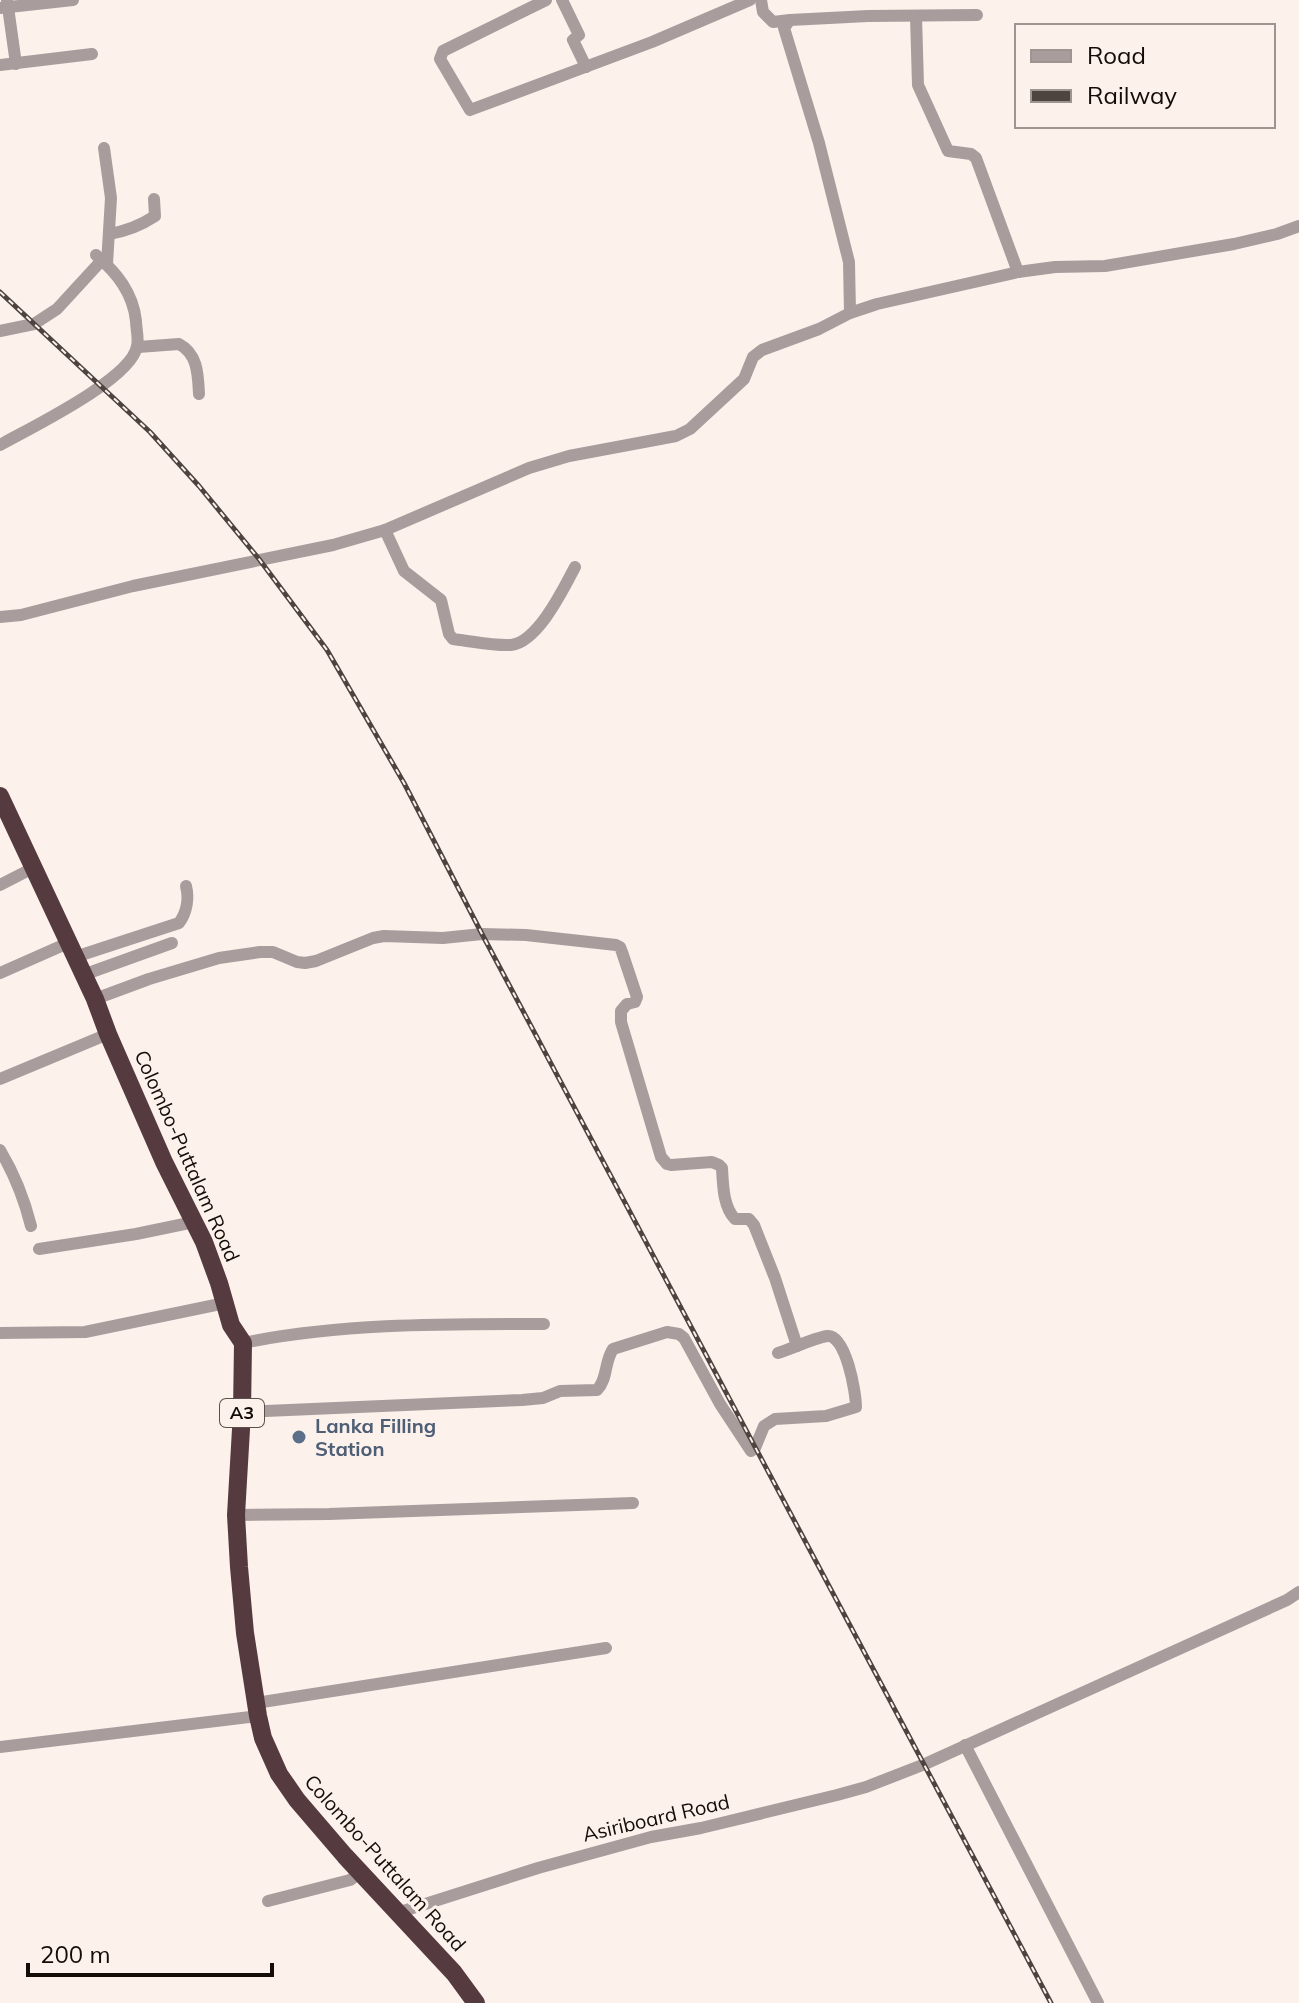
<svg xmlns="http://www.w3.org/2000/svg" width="1299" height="2003" font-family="Mulish,sans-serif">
<rect width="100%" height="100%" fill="#fcf1eb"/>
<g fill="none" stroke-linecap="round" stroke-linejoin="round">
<g stroke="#a99c9d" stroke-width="12">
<path d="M7,0L16,64"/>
<path d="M546,0L443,51L440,59L470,110L652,42L750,0"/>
<path d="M562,0L579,35L573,40L586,67"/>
<path d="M761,0L763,12L773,22L790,20"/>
<path d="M0,8L73,0"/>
<path d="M916,16L918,85L948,151L971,154L976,158L1018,272"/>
<path d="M0,65L92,54"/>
<path d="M104,148L111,198L107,264"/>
<path d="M109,234C127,231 140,226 155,216L154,199"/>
<path d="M850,313L849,262L819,143L784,28L790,20L868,16L977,15"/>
<path d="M0,331L34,324L57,309L102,260"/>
<path d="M138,347L179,344C198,354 198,375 199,394"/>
<path d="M0,445C30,428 132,379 137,346C139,338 136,329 136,321C133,293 117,273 96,255"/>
<path d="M385,530L404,571L441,600L449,634L453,639L460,640C476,642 495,646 511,645C538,642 564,588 575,567"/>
<path d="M0,617L21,615L133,586L333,545L385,530L529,468L569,456L676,436L690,429L744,379L753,357L762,350L819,329L850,313L877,304L1018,272L1055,267L1105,266L1234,244L1277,234L1299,226"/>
<path d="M0,885L33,868"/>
<path d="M75,957L179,923C187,912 189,898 186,886"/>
<path d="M0,973L68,943"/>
<path d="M83,975L172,943"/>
<path d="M95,999L149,979L219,958L260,952H273L297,962L305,963L316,961L373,938L384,936L443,938L482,934L526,935L616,945L620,947L622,952L637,997L635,1002L627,1004L621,1011V1022L661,1157L667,1164L671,1165L712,1162L719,1165L722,1168C723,1185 723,1206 735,1219H749L754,1225L775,1278L797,1346"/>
<path d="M0,1079L108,1034"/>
<path d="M0,1150C15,1175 24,1198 31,1226"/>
<path d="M39,1249L136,1234L194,1222"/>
<path d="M0,1333L85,1332L225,1303"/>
<path d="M243,1343C341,1323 444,1324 544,1324"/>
<path d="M242,1412L522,1400L543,1398L560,1391L597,1390C608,1379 604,1362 613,1349L667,1332L679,1334L684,1338L720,1404L751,1451L755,1448L764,1426L775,1419L826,1416L856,1407C856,1393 846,1334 827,1336C814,1338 791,1349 778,1353"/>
<path d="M236,1515L329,1514L633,1503"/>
<path d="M256,1703L606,1648"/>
<path d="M965,1745L1098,2003"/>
<path d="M0,1747L258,1716"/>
<path d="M268,1901L350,1880L360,1873"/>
<path d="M397,1913L538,1868L651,1837L701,1828L837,1795L866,1787L925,1764L1287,1600L1299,1592"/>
</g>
<path stroke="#553b3f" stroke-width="18" d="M0,796L95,999L108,1034L164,1162L204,1242L219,1283L231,1325L243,1343L242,1412L236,1515L239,1567L245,1633L258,1716L263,1738L279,1774L297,1800L345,1856L454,1973L476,2003"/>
<g stroke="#4d443f" stroke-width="5">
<path id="rail" d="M0,292L150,432L199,486L259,559L327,650L404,783L482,934L1051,2003"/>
</g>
<use href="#rail" stroke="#fcf1eb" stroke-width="2" stroke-dasharray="6" stroke-linecap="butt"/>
</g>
<circle fill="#5c6f8a" stroke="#fcf1eb" stroke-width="3" cx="299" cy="1437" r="8"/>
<g text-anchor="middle" stroke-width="6" stroke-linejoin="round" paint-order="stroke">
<rect fill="#fcf1eb" stroke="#5a514b" stroke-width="2" x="220" y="1399" width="44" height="28" rx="6"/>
<g font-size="18" font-weight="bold" fill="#140c07">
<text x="242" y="1419">A3</text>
</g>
<g font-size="20" fill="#140c07" stroke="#fcf1eb">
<text transform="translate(187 1156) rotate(66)" y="7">Colombo-Puttalam Road</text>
<text transform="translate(656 1818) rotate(-13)" y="7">Asiriboard Road</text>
<text transform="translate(385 1863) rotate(48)" y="7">Colombo-Puttalam Road</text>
</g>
<g font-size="20" font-weight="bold" fill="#4e5e75" stroke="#fcf1eb" text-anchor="start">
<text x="315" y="1433">Lanka Filling<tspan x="315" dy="23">Station</tspan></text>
</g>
</g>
<rect x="1015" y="24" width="260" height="104" fill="#fcf1eb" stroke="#9f9590" stroke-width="2"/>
<rect x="1031" y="50" width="40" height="12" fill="#a99c9d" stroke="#9f9590" stroke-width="2"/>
<text x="1087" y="64" font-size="24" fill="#140c07">Road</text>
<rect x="1031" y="90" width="40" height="12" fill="#4d443f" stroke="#9f9590" stroke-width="2"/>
<text x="1087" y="104" font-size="24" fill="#140c07">Railway</text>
<path d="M28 1963v12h244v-12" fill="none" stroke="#140c07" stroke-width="4"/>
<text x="40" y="1963" font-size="24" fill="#140c07" stroke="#fcf1eb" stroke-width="6" paint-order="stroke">200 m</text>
</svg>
